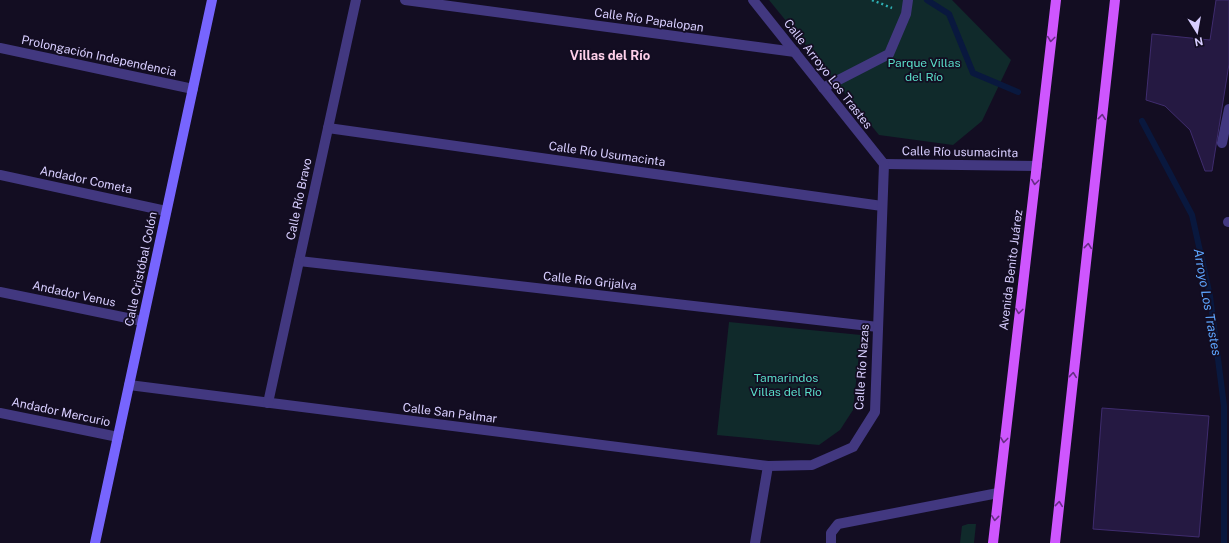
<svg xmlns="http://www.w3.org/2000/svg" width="1229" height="543" font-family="'Public Sans',sans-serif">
<rect width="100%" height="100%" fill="#130d22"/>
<g fill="#102a2b">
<path d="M769,0H952L1011,60L982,121L953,145L879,135Z"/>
<path d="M729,322L861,335L853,410L840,430L819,445L717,435Z"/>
<path d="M968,524H976L974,543H960L962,526Z"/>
</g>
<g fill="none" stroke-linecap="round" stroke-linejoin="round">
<g stroke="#09183e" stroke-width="6">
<path d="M927,0L949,14L973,73L1018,92"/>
<path d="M1142,121L1192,215L1210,296L1224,406V543"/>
</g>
</g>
<g fill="#251942" stroke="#3f2c6e">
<path d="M1216,0H1229V64L1212,171H1205L1190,130L1165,106L1146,100L1152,34L1210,40Z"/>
<path d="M1102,408L1209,416L1199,537L1093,529Z"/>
</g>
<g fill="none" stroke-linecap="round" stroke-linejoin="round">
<path stroke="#2eafb3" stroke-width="2.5" stroke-dasharray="2 3" stroke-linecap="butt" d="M872,0L892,8"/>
<path stroke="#423880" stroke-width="10" d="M831,543V533L838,524L998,493"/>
<g stroke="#423880" stroke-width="10">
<path d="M405,0L795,52"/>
<path d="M753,0L884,164"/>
<path d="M0,48L193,89"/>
<path d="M823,88L889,54L906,14L908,0"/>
<path d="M328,128L882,206"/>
<path d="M1222,143L1229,109"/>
<path d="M884,164L1037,166"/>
<path d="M0,175L166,211"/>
<path d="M1228,222H1229"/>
<path d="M299,261L878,327"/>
<path d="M0,292L142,321"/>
<path d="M129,385L768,466L812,465L853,447L875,412L884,164"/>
<path d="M268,403L356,0"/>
<path d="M0,413L118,437"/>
<path d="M755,543L768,466"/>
</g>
<path stroke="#7765fe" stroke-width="10" d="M95,543L212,0"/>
<g stroke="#ce56fe" stroke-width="10">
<path d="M993,543L1056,0"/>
<path d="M1055,543L1115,0"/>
</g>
</g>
<defs><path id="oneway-chevron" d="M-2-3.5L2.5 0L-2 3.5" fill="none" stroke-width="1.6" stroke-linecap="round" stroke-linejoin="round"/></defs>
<g stroke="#672e85">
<use href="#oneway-chevron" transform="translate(1051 39) rotate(97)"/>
<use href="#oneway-chevron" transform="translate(1102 117) rotate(-84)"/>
<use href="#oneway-chevron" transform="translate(1035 182) rotate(97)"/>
<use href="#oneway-chevron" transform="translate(1088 246) rotate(-84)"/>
<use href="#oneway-chevron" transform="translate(1019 311) rotate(97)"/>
<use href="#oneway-chevron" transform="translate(1073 375) rotate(-84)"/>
<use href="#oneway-chevron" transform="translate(1004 440) rotate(97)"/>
<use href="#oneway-chevron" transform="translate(1059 504) rotate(-84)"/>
<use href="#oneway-chevron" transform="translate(995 518) rotate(96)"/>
</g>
<g text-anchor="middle" stroke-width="3.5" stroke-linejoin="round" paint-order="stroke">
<g font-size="12" fill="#d8ceff" stroke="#130d22">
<text transform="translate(649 20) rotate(8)" y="4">Calle Río Papalopan</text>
<text transform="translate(99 56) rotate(12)" y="4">Prolongación Independencia</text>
<text transform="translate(828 74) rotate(52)" y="4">Calle Arroyo Los Trastes</text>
<text transform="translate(960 152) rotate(1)" y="4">Calle Río usumacinta</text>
<text transform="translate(607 154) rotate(8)" y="4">Calle Río Usumacinta</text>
<text transform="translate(86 180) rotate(12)" y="4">Andador Cometa</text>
<text transform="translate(299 199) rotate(-78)" y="4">Calle Río Bravo</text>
<text transform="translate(141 269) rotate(-78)" y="4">Calle Cristóbal Colón</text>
<text transform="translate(1011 270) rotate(-83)" y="4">Avenida Benito Juárez</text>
<text transform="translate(590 281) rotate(6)" y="4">Calle Río Grijalva</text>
<text transform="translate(74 294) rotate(12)" y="4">Andador Venus</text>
<text transform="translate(862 367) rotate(-86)" y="4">Calle Río Nazas</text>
<text transform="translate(61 412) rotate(12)" y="4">Andador Mercurio</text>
<text transform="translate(450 413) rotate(7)" y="4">Calle San Palmar</text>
</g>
<g font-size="12" fill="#5adec9" stroke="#130d22">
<text x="924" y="67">Parque Villas<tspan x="924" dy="14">del Río</tspan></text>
<text x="786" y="382">Tamarindos<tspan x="786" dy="14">Villas del Río</tspan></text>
</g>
<g font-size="13" font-weight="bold" fill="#ffd0ea" stroke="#130d22">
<text x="610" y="60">Villas del Río</text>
</g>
<g font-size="13" font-style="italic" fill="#5da5fe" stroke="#130d22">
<text transform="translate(1208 302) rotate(80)" y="5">Arroyo Los Trastes</text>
</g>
</g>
<g transform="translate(1197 32) rotate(169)" stroke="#130d22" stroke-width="3" paint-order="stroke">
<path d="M0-3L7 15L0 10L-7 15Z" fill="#d8ceff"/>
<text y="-6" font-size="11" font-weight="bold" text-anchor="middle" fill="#d8ceff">N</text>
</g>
</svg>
